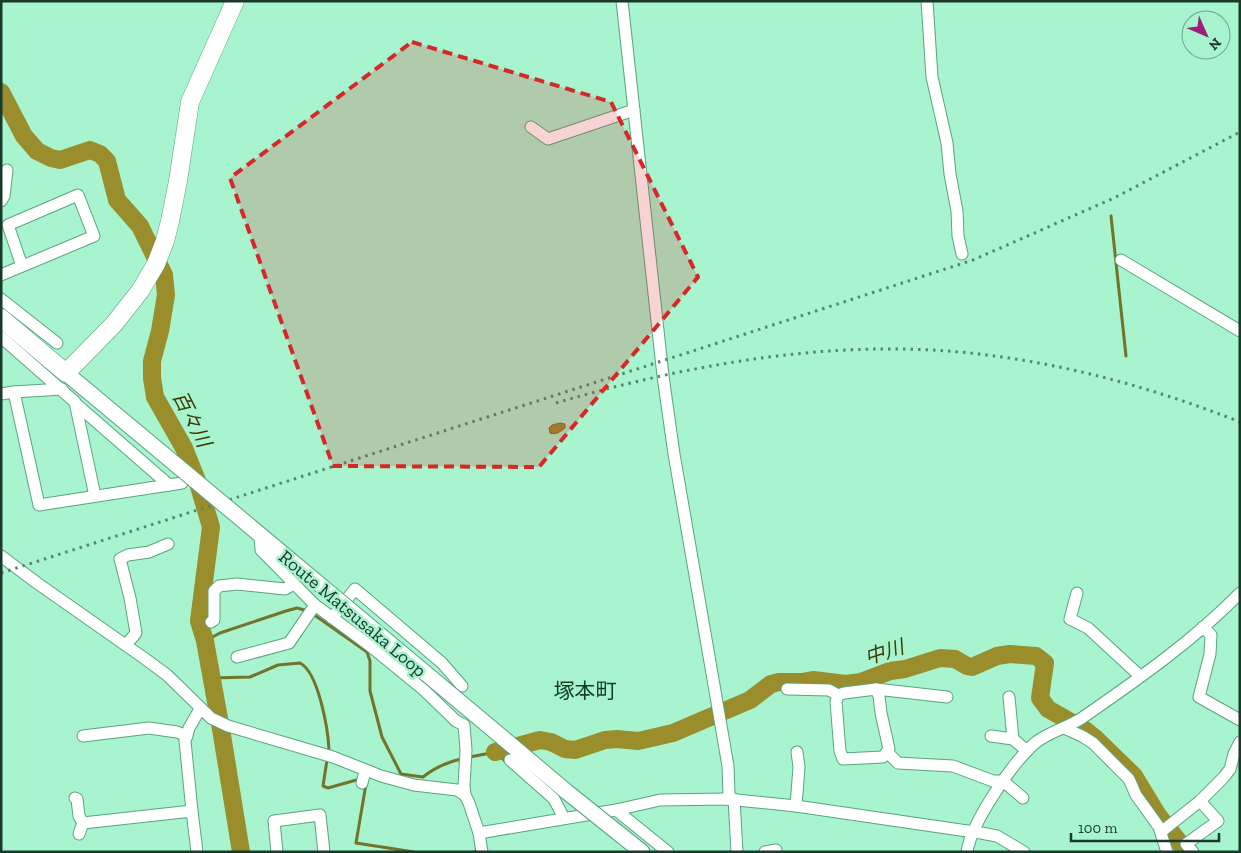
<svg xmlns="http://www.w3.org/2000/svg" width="1241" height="853" font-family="'Zilla Slab','Noto Sans JP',serif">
<rect width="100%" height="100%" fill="#a7f4ce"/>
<path fill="#998d2c" stroke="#73742b" d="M560,423L565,424V428C560,432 556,435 550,433L549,428L552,425Z"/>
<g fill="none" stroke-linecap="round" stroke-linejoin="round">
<g stroke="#73742b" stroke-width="3">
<path d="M1111,216L1126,356"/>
<path d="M313,614L367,652L370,661V691L382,737L401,774L423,777C445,759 469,758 495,752L506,762"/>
<path d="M205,641L220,633L286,611L297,608L308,611"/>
<path d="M211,678L250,677L278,665L300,663C319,673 328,730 329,750"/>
<path d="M327,760L323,786L328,788L360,779"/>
<path d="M366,784L356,843L414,852"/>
<path d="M475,851V852"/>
</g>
<g stroke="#998d2c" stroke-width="18">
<path d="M1,92L24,136L37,151L51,158L60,160L90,150L100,154L107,161L117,200L140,226L164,275L166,295L160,331L152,361V378L155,397L184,448L198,483L211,527L199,621L205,641L222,735L241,852"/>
<path d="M495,752L540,740L551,742L565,749L575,750L605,740L617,739L638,741L673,733L750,700L771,684L779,682H802L813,680L846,684L861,682L890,671L905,669L940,658L955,659L967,666L972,667L997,656L1010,654L1036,656L1045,663L1040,698L1048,709L1085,730L1095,738L1134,776L1157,814L1187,852"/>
</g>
<g stroke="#59a481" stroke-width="13">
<g id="minor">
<path d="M622,1L663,376L674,454L728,766L729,793L727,799"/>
<path d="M927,1L932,77L947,143L950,174L957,211L958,236L962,254"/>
<path d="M531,127L548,139L634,110"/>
<path d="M1,201L4,196L7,170"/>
<path d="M1121,260L1240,331"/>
<path d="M1,275L94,236L78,195L8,225L22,266"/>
<path d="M1,299L57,343"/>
<path d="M1,337L75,402L95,496"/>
<path d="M62,389L14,392L39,505L182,483"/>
<path d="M1,394L14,392"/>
<path d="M76,404L169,485"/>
<path d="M260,535L261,550L315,605L369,645L424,690L456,721L464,725L466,750L464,786L465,795"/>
<path d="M1,556L37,583L144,658L167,675L211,718L228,726L333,757L381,776L414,785L457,790L465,795L469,803L479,833L482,852"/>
<path d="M1077,593L1070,619L1088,628L1140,676"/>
<path d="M332,618L355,589L442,663L462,686"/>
<path d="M211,622L214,620V591L219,586L237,584L285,589L294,584"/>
<path d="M1203,627L1211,635L1210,654L1199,697L1240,720"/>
<path d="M126,645L136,633L130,598L120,559L128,555L149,552L168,544"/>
<path d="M237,657L289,643L315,605"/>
<path d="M787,689L829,690L838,695L836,702L840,751L843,759L883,757L889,749L881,713L879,696L876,689L844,693L838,695"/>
<path d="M876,689L947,697"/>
<path d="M1009,697L1013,739L1027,751"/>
<path d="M1064,728L1082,736L1093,743L1129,779L1136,795L1159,827L1167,852"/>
<path d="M83,736L149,728L177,732L187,736"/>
<path d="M991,736L1013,739"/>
<path d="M887,752L898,763L953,766L993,781H1003L1023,798"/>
<path d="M510,760L554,799L564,818"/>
<path d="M362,783L365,771"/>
<path d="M75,798L77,799L79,816L83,823L79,834"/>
<path d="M734,799L737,852"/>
<path d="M796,806L799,767L797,752"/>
<path d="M616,810L668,852"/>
<path d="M192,811L185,741L189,728L200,709"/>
<path d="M83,823L192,811L197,852"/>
<path d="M1161,832L1200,801L1224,777L1230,769L1234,754L1240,742"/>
<path d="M479,833L616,810L660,800L727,799L796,806L981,833L997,836L1024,852"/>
<path d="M277,852L274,821L320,815L324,852"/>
<path d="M765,852L776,850"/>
<path d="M967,852C971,823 1013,762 1035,743C1048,732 1067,728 1082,718C1137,680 1193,641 1240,593"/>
<path d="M1193,852L1186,844L1218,821L1200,801"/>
</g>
</g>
<g stroke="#59a481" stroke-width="17">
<g id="secondary">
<path d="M66,373L162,453"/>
<path d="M246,523L331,594"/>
<path d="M503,738L567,792"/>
<path d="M617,832L642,852"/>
</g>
</g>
<g stroke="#59a481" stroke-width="19">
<path id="primary" d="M1,318L66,373L114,324L140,291L156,264L165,241L170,221L178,181L190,102L235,1"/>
</g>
<use href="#minor" stroke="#fff" stroke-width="11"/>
<use href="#secondary" stroke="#fff" stroke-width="15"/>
<use href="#primary" stroke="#fff" stroke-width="18"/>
<g stroke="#54876e" stroke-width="3" stroke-dasharray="2.5 5" stroke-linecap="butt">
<path d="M556,403C658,373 773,350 879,349C1003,347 1126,377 1240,422"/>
<path d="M1,573L662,361L973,260L1114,198L1240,132"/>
</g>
<g stroke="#59a481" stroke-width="17" stroke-linecap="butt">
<g id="secondary-bridge">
<path d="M162,453L246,523"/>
<path d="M331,594L503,738"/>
<path d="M567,792L617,832"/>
</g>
</g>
<use href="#secondary-bridge" stroke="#fff" stroke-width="15"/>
</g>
<path fill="#d62828" fill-opacity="0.2" stroke="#d62828" stroke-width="4" stroke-dasharray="10 6" stroke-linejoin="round" d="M412,42L611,102L698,277L539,467L333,466L230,178Z"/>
<g text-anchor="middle" stroke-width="5" stroke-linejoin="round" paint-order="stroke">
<g font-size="19" fill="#19392a" stroke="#a7f4ce">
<text transform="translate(353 613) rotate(40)" y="7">Route Matsusaka Loop</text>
</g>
<g font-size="20" font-style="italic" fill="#413a04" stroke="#a7f4ce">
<text transform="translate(192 419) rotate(63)" y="7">百々川</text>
<text transform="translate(884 652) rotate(-18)" y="7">中川</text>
</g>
<g font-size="21" fill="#143d2b" stroke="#a7f4ce">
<text x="585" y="698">塚本町</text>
</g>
</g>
<rect width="1241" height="853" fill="none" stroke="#19392a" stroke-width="5"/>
<g transform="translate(1206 35) rotate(135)"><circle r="24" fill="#a7f4ce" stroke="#6ea98c"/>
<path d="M0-4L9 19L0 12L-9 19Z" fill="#9b2079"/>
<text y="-8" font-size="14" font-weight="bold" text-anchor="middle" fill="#19392a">N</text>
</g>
<path d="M1071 833v8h148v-8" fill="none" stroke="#19392a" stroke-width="2.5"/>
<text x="1078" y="833" font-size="15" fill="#19392a" stroke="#a7f4ce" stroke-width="4" paint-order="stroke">100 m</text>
</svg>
